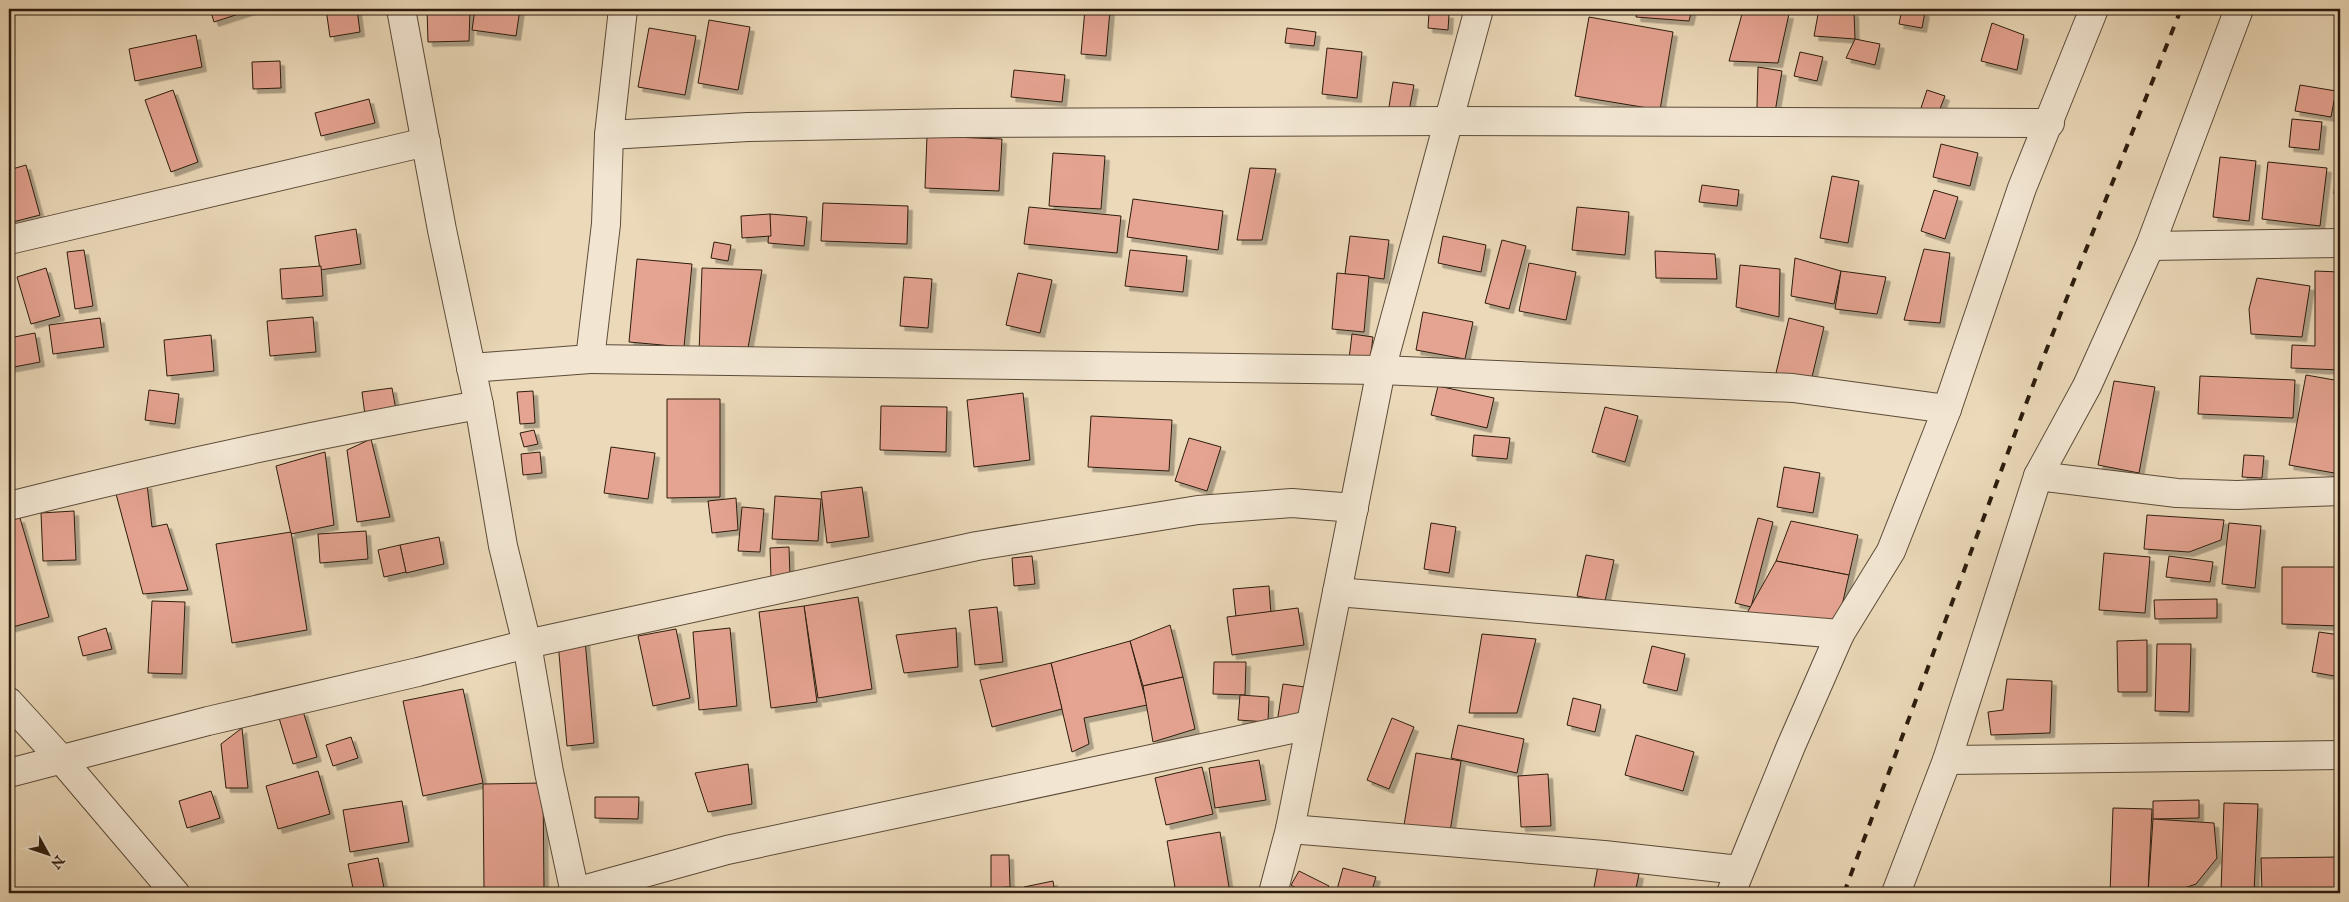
<svg xmlns="http://www.w3.org/2000/svg" width="2349" height="902" font-family="'IM FELL English',serif">
<defs>
<filter id="shadow"><feDropShadow dx="4.5" dy="4.5" stdDeviation="0" flood-color="#0004"/></filter>
</defs>
<rect width="100%" height="100%" fill="#ebd9b9"/>
<filter id="stains"><feTurbulence type="fractalNoise" baseFrequency=".004" numOctaves="4"/><feColorMatrix values="0 0 0 0 .2 0 0 0 0 .09 0 0 0 0 .02 0 0 0 .5 -.17"/></filter>
<radialGradient id="worn" r=".72"><stop offset=".6" stop-color="#630" stop-opacity="0"/><stop offset="1" stop-color="#630" stop-opacity=".3"/></radialGradient>
<g fill="#e5a391" stroke="#2c1c0d" filter="url(#shadow)">
<path d="M210,9H254L214,22Z"/>
<path d="M326,9H357L360,32L330,37Z"/>
<path d="M427,9H470L469,41L428,42Z"/>
<path d="M475,9H520L516,36L472,30Z"/>
<path d="M1085,9L1110,10L1106,56L1081,54Z"/>
<path d="M1637,9H1692L1689,21L1636,17Z"/>
<path d="M1819,9L1854,12L1855,39L1814,36Z"/>
<path d="M1902,9L1925,12L1922,28L1899,24Z"/>
<path d="M1429,12L1449,14L1448,30L1428,28Z"/>
<path d="M1742,14H1789L1778,63L1729,61Z"/>
<path d="M1589,17L1673,32L1660,110L1575,96Z"/>
<path d="M709,20L750,27L738,90L698,83Z"/>
<path d="M1992,23L2024,35L2017,70L1981,61Z"/>
<path d="M649,28L696,36L685,95L638,87Z"/>
<path d="M1287,28L1316,32L1314,46L1285,43Z"/>
<path d="M196,35L202,67L135,81L129,49Z"/>
<path d="M1855,39L1880,44L1875,65L1846,58Z"/>
<path d="M1327,48L1362,52L1357,98L1322,94Z"/>
<path d="M1800,52L1823,57L1817,81L1794,76Z"/>
<path d="M280,61L281,88L253,89L252,62Z"/>
<path d="M1758,67L1782,71L1774,118L1757,107Z"/>
<path d="M1014,70L1065,75L1062,102L1011,97Z"/>
<path d="M1393,82L1414,85L1408,116L1388,113Z"/>
<path d="M2300,85L2336,91L2331,117L2295,111Z"/>
<path d="M173,90L198,162L171,172L145,100Z"/>
<path d="M1927,90L1945,96L1938,114L1921,108Z"/>
<path d="M369,99L375,123L321,136L315,113Z"/>
<path d="M2292,119L2322,122L2319,150L2289,147Z"/>
<path d="M927,136L1002,139L999,191L925,188Z"/>
<path d="M2339,137H2340V195L2334,194Z"/>
<path d="M1941,144L1978,153L1970,186L1933,177Z"/>
<path d="M1053,153L1105,156L1101,209L1049,206Z"/>
<path d="M2220,157L2256,161L2249,221L2213,217Z"/>
<path d="M2268,162L2327,168L2320,226L2262,219Z"/>
<path d="M26,165L40,215L9,223V170Z"/>
<path d="M1250,168L1276,169L1262,240H1237Z"/>
<path d="M1832,176L1859,181L1848,243L1820,238Z"/>
<path d="M1702,185L1739,190L1737,206L1699,202Z"/>
<path d="M1934,190L1958,197L1945,239L1921,231Z"/>
<path d="M1133,199L1223,211L1218,250L1127,237Z"/>
<path d="M823,203L908,206L907,244L821,241Z"/>
<path d="M1029,207L1121,216L1117,253L1024,244Z"/>
<path d="M1577,207L1629,212L1625,255L1572,250Z"/>
<path d="M770,214L807,217L804,246L768,243Z"/>
<path d="M770,214L771,236L742,238L741,216Z"/>
<path d="M356,229L361,264L320,270L315,236Z"/>
<path d="M1350,236L1389,240L1384,279L1345,274Z"/>
<path d="M1443,236L1486,245L1481,272L1438,263Z"/>
<path d="M1502,240L1526,246L1509,309L1485,303Z"/>
<path d="M714,242L731,245L728,261L711,258Z"/>
<path d="M1924,249L1950,253L1940,323L1904,320Z"/>
<path d="M84,250L93,306L75,309L67,252Z"/>
<path d="M1130,250L1187,256L1183,292L1125,286Z"/>
<path d="M1655,251L1715,254L1717,279L1656,278Z"/>
<path d="M1795,258L1841,271L1834,304L1791,296Z"/>
<path d="M637,259L692,264L684,347L629,342Z"/>
<path d="M1529,263L1576,272L1566,320L1519,311Z"/>
<path d="M1740,265L1780,269L1779,317L1736,307Z"/>
<path d="M321,266L323,296L282,299L280,269Z"/>
<path d="M46,268L60,316L31,324L17,277Z"/>
<path d="M702,268L762,270L746,359L699,354Z"/>
<path d="M1841,271L1886,277L1877,314L1835,309Z"/>
<path d="M2315,271L2340,272V370L2291,368L2292,345L2315,346Z"/>
<path d="M1018,273L1052,280L1040,333L1006,325Z"/>
<path d="M1337,273L1369,276L1364,332L1332,329Z"/>
<path d="M904,277L932,279L928,328L900,326Z"/>
<path d="M2257,278L2310,286L2302,337L2251,334L2249,309Z"/>
<path d="M1423,312L1473,322L1465,359L1416,350Z"/>
<path d="M313,317L316,352L270,356L267,321Z"/>
<path d="M100,318L104,347L53,354L49,325Z"/>
<path d="M1789,318L1824,327L1811,381L1776,373Z"/>
<path d="M35,333L40,362L9,368V338Z"/>
<path d="M1352,334L1373,337L1370,361L1349,359Z"/>
<path d="M211,335L214,371L167,376L164,340Z"/>
<path d="M2306,375L2340,381V474L2289,465Z"/>
<path d="M2200,376L2295,380L2293,418L2198,414Z"/>
<path d="M2114,381L2155,387L2139,473L2098,465Z"/>
<path d="M1438,386L1494,398L1487,428L1431,415Z"/>
<path d="M392,388L396,410L365,415L362,392Z"/>
<path d="M149,390L179,394L175,424L145,420Z"/>
<path d="M533,391L535,423L520,424L517,392Z"/>
<path d="M1023,393L1030,460L974,467L967,400Z"/>
<path d="M667,399H720V497L667,498Z"/>
<path d="M881,406L947,407L946,452L880,450Z"/>
<path d="M1605,407L1638,416L1625,462L1592,452Z"/>
<path d="M1091,416L1172,420L1169,471L1088,467Z"/>
<path d="M534,430L538,444L524,447L520,433Z"/>
<path d="M1474,435L1510,438L1507,459L1472,456Z"/>
<path d="M1189,438L1221,447L1207,491L1175,481Z"/>
<path d="M371,439L390,517L357,522L347,450Z"/>
<path d="M611,447L655,453L648,499L604,493Z"/>
<path d="M325,452L334,525L291,534L276,466Z"/>
<path d="M540,452L542,473L523,475L521,454Z"/>
<path d="M2244,455L2264,456L2262,478L2242,477Z"/>
<path d="M1784,467L1820,473L1813,513L1777,507Z"/>
<path d="M147,484L152,527L167,524L188,590L143,594L116,494Z"/>
<path d="M862,487L869,537L827,543L821,492Z"/>
<path d="M775,496L821,499L818,541L772,539Z"/>
<path d="M736,498L738,530L712,533L708,501Z"/>
<path d="M742,507L764,509L760,552L738,551Z"/>
<path d="M74,511L76,560L43,561L41,513Z"/>
<path d="M2147,515L2224,520L2221,540L2189,552L2144,549Z"/>
<path d="M20,518L49,617L9,628V520Z"/>
<path d="M1758,518L1773,522L1751,607L1735,603Z"/>
<path d="M1791,521L1858,535L1849,575L1776,561Z"/>
<path d="M1431,523L1456,527L1449,573L1424,569Z"/>
<path d="M2229,523L2261,526L2255,588L2222,584Z"/>
<path d="M366,531L368,559L320,563L318,534Z"/>
<path d="M291,532L307,630L232,643L216,544Z"/>
<path d="M439,537L444,564L406,573L400,545Z"/>
<path d="M400,545L406,572L384,577L378,550Z"/>
<path d="M789,547L790,577L771,578L770,548Z"/>
<path d="M2104,553L2150,557L2145,613L2099,610Z"/>
<path d="M1586,555L1614,560L1605,601L1577,596Z"/>
<path d="M1032,556L1035,584L1014,586L1012,558Z"/>
<path d="M2169,556L2213,562L2210,582L2166,577Z"/>
<path d="M1776,561L1849,575L1838,623L1747,613Z"/>
<path d="M2282,567H2339L2340,626L2282,624Z"/>
<path d="M1269,586L1271,614L1236,617L1233,589Z"/>
<path d="M858,597L872,689L818,698L804,606Z"/>
<path d="M2217,599V618L2155,619L2154,600Z"/>
<path d="M152,601L185,602L182,674L148,673Z"/>
<path d="M804,606L817,702L771,708L759,612Z"/>
<path d="M997,607L1003,662L975,665L969,610Z"/>
<path d="M1298,608L1304,645L1232,655L1227,617Z"/>
<path d="M1170,625L1183,677L1143,686L1130,641Z"/>
<path d="M106,628L112,649L83,656L78,637Z"/>
<path d="M730,628L737,706L699,710L693,632Z"/>
<path d="M956,628L958,667L904,673L896,635Z"/>
<path d="M676,629L690,698L653,706L638,636Z"/>
<path d="M2319,632L2340,635V677L2312,672Z"/>
<path d="M1482,634L1536,639L1517,713H1469Z"/>
<path d="M585,640L594,743L567,746L558,642Z"/>
<path d="M2147,640V692H2118L2117,641Z"/>
<path d="M1130,641L1147,705L1084,718L1089,744L1072,752L1051,663Z"/>
<path d="M2157,644H2191L2189,712L2155,711Z"/>
<path d="M1652,646L1685,654L1677,691L1643,683Z"/>
<path d="M1214,662H1246L1245,695L1213,694Z"/>
<path d="M1051,663L1062,709L992,727L980,680Z"/>
<path d="M1183,677L1195,729L1153,742L1143,686Z"/>
<path d="M2007,679L2052,681L2050,733L1991,735L1988,712L2003,710Z"/>
<path d="M1283,684L1305,687L1299,727L1277,723Z"/>
<path d="M463,689L483,783L423,796L403,701Z"/>
<path d="M1240,695L1269,697L1268,722L1238,720Z"/>
<path d="M1573,698L1601,705L1595,732L1567,725Z"/>
<path d="M303,711L317,757L293,764L279,718Z"/>
<path d="M1392,718L1414,727L1389,789L1367,780Z"/>
<path d="M1458,725L1524,739L1517,773L1451,758Z"/>
<path d="M242,728L248,788H226L221,744Z"/>
<path d="M1636,735L1694,752L1683,791L1625,775Z"/>
<path d="M351,737L358,758L333,766L326,745Z"/>
<path d="M1416,753L1461,761L1450,832L1404,825Z"/>
<path d="M1259,760L1266,800L1215,808L1209,768Z"/>
<path d="M748,764L752,804L708,812L695,773Z"/>
<path d="M1202,767L1213,814L1166,825L1155,778Z"/>
<path d="M318,771L330,814L278,829L266,786Z"/>
<path d="M1548,774L1551,826L1521,827L1518,776Z"/>
<path d="M543,783L544,888H484L483,784Z"/>
<path d="M211,791L220,818L187,828L179,801Z"/>
<path d="M595,797H639L638,819L595,818Z"/>
<path d="M2199,800V818L2153,819V801Z"/>
<path d="M402,801L409,842L350,852L343,810Z"/>
<path d="M2224,803L2258,804L2254,893L2221,892Z"/>
<path d="M2113,808L2152,809L2148,893H2110Z"/>
<path d="M2153,819L2214,823L2217,858L2196,884L2179,890L2178,893H2148Z"/>
<path d="M1220,832L1230,893H1176L1167,841Z"/>
<path d="M991,855H1009L1010,887L991,888Z"/>
<path d="M2340,857V893H2262L2261,858Z"/>
<path d="M378,858L385,893H354L348,864Z"/>
<path d="M1598,866L1639,874L1635,893H1593Z"/>
<path d="M1343,868L1376,877L1371,893H1336Z"/>
<path d="M1299,871L1329,886L1325,893H1303L1291,885Z"/>
<path d="M1053,881L1055,893H1026L1024,887Z"/>
</g>
<g fill="none" stroke-linecap="round" stroke-linejoin="round">
<g stroke="#5c4b38" stroke-width="30">
<g id="minor">
<path d="M401,9L442,230L479,405L503,546L527,644L549,772L575,893"/>
<path d="M609,135L748,127L957,123L1449,121L2050,123"/>
<path d="M9,240L426,142"/>
<path d="M2150,246L2340,243"/>
<path d="M590,359L1381,370L1793,388L1947,409"/>
<path d="M471,368L590,359L606,224L609,135L623,9"/>
<path d="M2038,476L2087,386L2150,246L2239,9"/>
<path d="M9,506C164,467 321,433 479,405"/>
<path d="M1337,592L1840,634"/>
<path d="M1947,760L2340,755"/>
<path d="M9,773L208,721L418,672L527,644L977,546L1198,510L1292,503L1354,508"/>
<path d="M1290,829L1604,855L1739,870"/>
<path d="M572,893L727,850L1310,725"/>
<path d="M1273,893L1290,829L1381,370L1479,9"/>
<path d="M1731,893L1791,746L1840,634L1891,551L1947,409L2022,188L2094,9"/>
<path d="M1896,893L1947,760L2038,476L2177,493L2237,495L2340,491"/>
</g>
</g>
<g stroke="#5c4b38" stroke-width="30">
<path id="tertiary" d="M9,702L61,759L175,893"/>
</g>
<use href="#minor" stroke="#f2e6d2" stroke-width="28"/>
<use href="#tertiary" stroke="#f2e6d2" stroke-width="28"/>
<path stroke="#2c1c0d" stroke-width="4" stroke-dasharray="9 9" stroke-linecap="butt" d="M1844,893L2042,361L2181,9"/>
</g>
<rect width="2349" height="902" fill="none" stroke="#ebd9b9" stroke-width="30"/>
<rect x="10" y="10" width="2329" height="882" fill="none" stroke="#2c1c0d" stroke-width="2.5"/>
<rect x="15" y="15" width="2319" height="872" fill="none" stroke="#2c1c0d"/>
<g transform="translate(48 854) rotate(130)" stroke="#f2e6d2" stroke-width="4" paint-order="stroke">
<path d="M0-4L9 19L0 12L-9 19Z" fill="#2c1c0d"/>
<text y="-8" font-size="14" font-weight="bold" text-anchor="middle" fill="#2c1c0d">N</text>
</g>
<rect width="100%" height="100%" filter="url(#stains)"/>
<rect width="100%" height="100%" fill="url(#worn)"/>
</svg>
